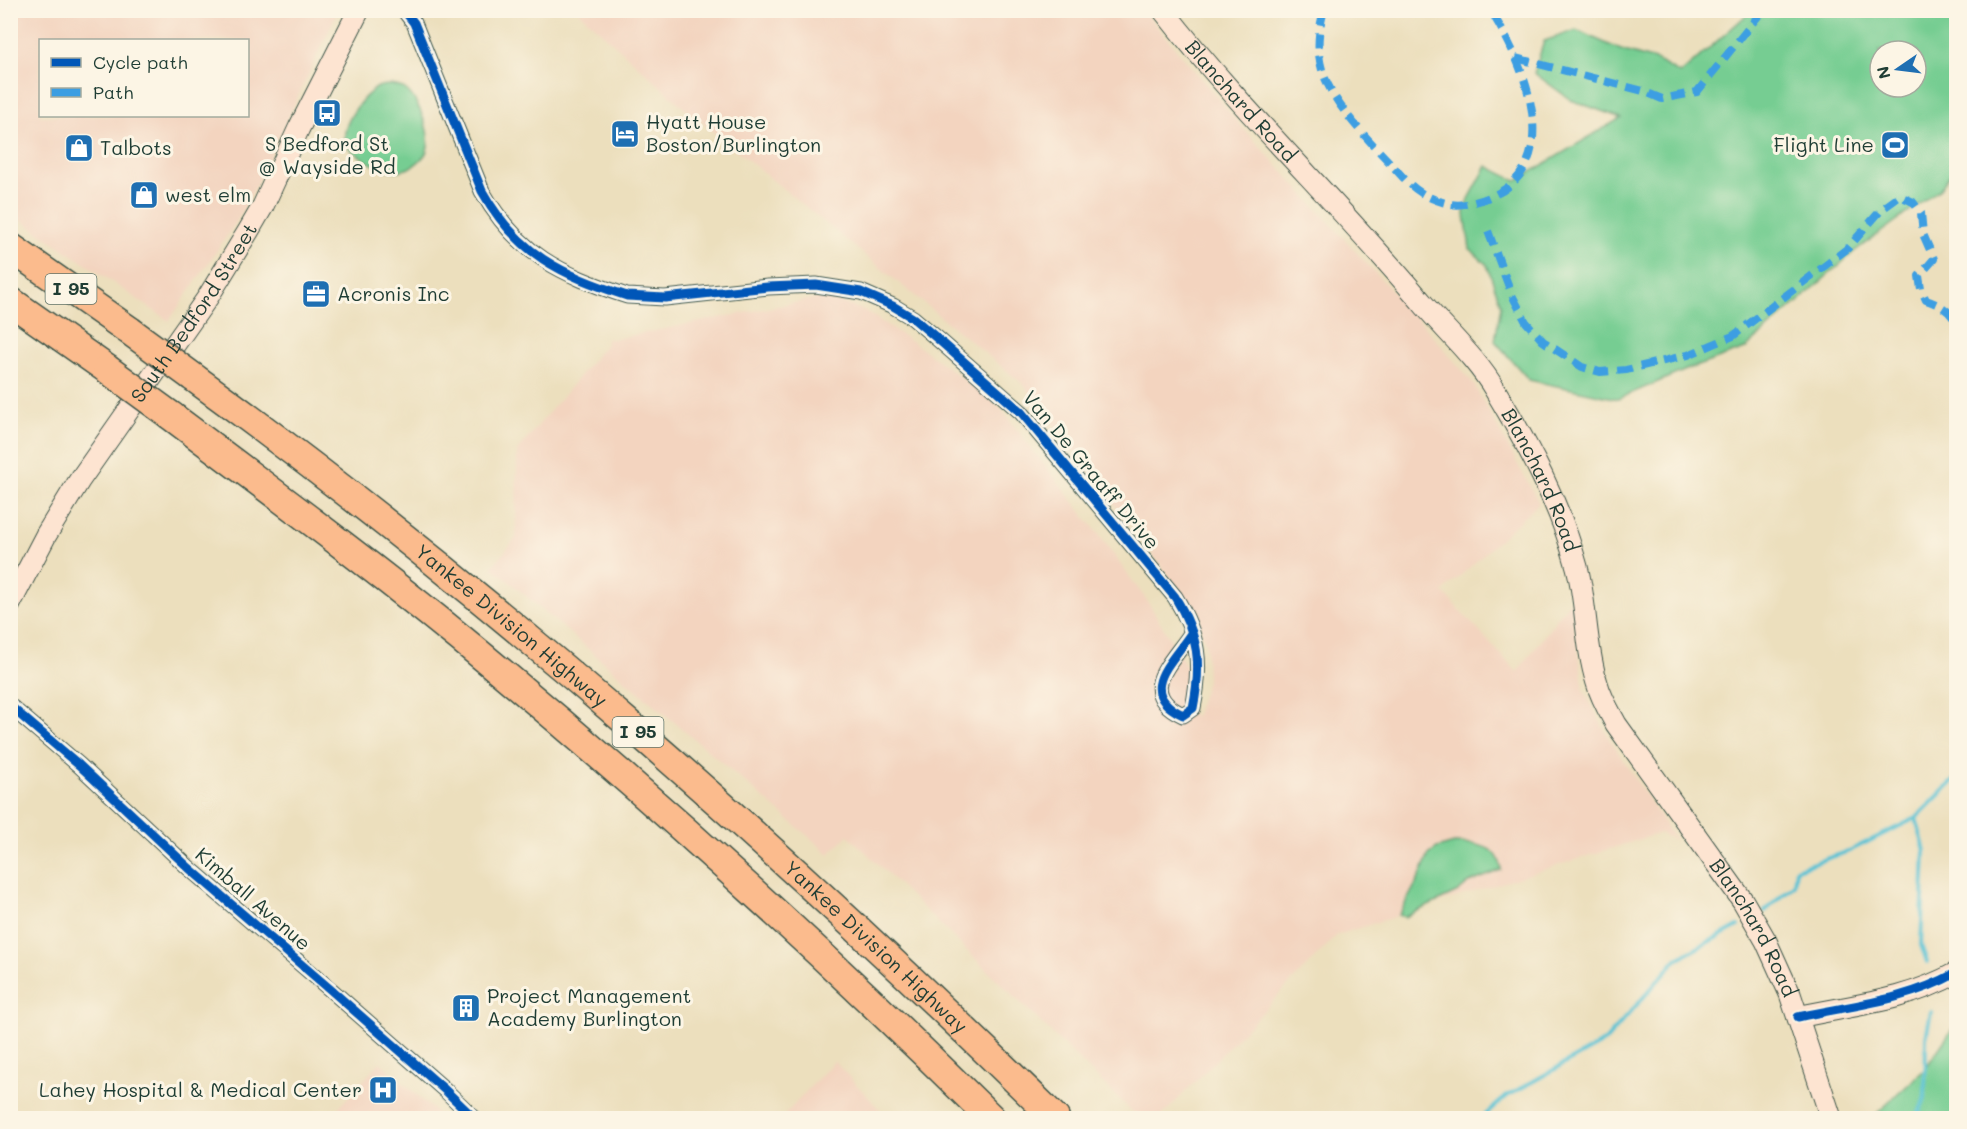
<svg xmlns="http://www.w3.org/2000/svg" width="1967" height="1129" font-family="Mali,sans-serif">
<rect width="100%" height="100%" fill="#fcf5e5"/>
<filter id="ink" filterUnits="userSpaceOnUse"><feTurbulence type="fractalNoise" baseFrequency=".0167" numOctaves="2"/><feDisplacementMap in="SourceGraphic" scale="12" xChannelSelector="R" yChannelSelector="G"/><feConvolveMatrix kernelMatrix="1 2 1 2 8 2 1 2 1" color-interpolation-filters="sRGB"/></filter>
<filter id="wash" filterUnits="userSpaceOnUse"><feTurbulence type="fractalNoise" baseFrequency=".008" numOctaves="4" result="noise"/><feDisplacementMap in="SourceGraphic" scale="24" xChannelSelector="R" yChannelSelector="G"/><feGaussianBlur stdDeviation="1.35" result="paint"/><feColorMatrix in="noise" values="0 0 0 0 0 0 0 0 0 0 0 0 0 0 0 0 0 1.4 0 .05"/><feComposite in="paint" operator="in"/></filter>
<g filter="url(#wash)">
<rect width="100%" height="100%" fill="#ecdfbd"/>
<g fill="#f3d4bf" fill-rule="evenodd">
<path d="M10,11H338L257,184L237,221L169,321L11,213ZM40,40H248V116H40Z"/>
<path d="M578,11H1144L1242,127L1425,327L1473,383L1539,503L1443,592L1517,672L1571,600L1584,691L1607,735L1675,840L1660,833L1337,935L1160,1118H1139L848,835L829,854L492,567L516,538L517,451L606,344V339H615L823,297L866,311L920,347L997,404L1097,532L1148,602L1191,674L1183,704L1195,717L1207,681L1206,644L1197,620L1176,585L1023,384L683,107Z"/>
<path d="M834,1061L888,1118H782Z"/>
<path d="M380,1062L442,1118H329Z"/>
</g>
<g fill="#76cd92" stroke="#4a8563" stroke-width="1.5" fill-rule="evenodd">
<path d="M1751,11H1956V166L1940,189L1855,251L1745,349L1686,370L1618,399L1529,380L1495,341L1501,305L1487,265L1470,249L1464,208L1487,166L1516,181L1621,118L1571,100L1534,73L1544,41L1576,30L1621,50L1658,61L1680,74ZM1880,51H1916V87H1880Z"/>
<path d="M391,85C395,86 402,87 405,89C419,99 436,141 424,156C405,179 381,172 360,156C355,153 349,150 346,144C339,126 363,95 378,87C382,85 387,85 391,85Z"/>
<path d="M1454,843C1473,843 1501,845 1501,870L1469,883L1458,892L1409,915L1405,917L1399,915L1419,878L1429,854L1437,848Z"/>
<path d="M1956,1024V1118H1872L1924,1070Z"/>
</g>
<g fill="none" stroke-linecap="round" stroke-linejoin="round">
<g stroke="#58c2d4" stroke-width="4">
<path d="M1916,818L1925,851L1921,945L1927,962"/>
<path d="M1765,911L1794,885L1796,869L1849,851L1916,818L1956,778"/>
<path d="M1482,1118L1507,1096L1605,1041L1677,959L1738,926"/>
<path d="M1917,1118L1925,1098L1926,1037L1931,1012"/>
</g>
</g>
</g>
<g filter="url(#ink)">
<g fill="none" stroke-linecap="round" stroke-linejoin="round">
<g stroke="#3e5549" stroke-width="17">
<g id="street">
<path d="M404,10L414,23L482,191C518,255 561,274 627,296L665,298L768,287L816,285L861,292L893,306L913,318L939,340L1021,412L1175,597C1199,636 1202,664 1193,708L1183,715C1134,692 1173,662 1192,632"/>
<path d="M10,706L79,765L189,868L331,990L445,1090L474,1118"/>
</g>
</g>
<g stroke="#3e5549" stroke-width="23">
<g id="secondary">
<path id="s1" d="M1163,10C1244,114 1341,205 1425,306C1448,333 1477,359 1495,390C1528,445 1560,504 1577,567C1587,605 1585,645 1597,683C1601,698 1609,711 1616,724L1743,901L1766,941L1790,994L1831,1118"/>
<path id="s2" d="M10,604L46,535L79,481L208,297L249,230L263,206L299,128L359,10"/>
<path d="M1798,1017C1853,1005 1906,1001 1956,973"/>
</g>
</g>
<g stroke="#3e5549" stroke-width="31">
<g id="highway">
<path d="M10,247L130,331"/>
<path d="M10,301L107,369"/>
<path id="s3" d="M193,377C500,600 785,853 1055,1118"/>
<path d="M170,415C267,488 365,560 459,637C644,789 821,950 991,1118"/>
</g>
</g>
<use href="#street" stroke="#fff" stroke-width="15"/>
<use href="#secondary" stroke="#fde4d1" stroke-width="21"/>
<use href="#highway" stroke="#fbbb8d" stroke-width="28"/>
<g stroke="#3e5549" stroke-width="31" stroke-linecap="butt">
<g id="highway-bridge">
<path d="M130,331L193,377"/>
<path d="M107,369L170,415"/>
</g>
</g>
<use href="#highway-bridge" stroke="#fbbb8d" stroke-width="28"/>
<g stroke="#3c9ee2" stroke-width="8" stroke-dasharray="15 8" stroke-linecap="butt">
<path d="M1324,10C1318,32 1316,51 1323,73C1336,108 1366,137 1391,164C1400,174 1409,185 1420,192C1429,198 1440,202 1450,204C1466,207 1488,199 1502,191C1564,152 1520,56 1490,10"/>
<path d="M1516,58L1643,91L1662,99L1697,92L1763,10"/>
<path d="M1488,231L1512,295L1526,322L1543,341L1582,367L1600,372L1626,370L1688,355L1733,336L1848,248L1881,210L1900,196L1913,202L1921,213L1923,234L1934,259L1919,276L1921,289L1926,300C1940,305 1949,309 1956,322"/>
</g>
<g stroke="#fcf5e5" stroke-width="13">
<g id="cycleway">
<path d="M404,10L414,23L482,191C518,255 561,274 627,296L665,298L768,287L816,285L861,292L893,306L913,318L939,340L1021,412L1175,597C1199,636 1202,664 1193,708L1183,715C1134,692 1173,662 1192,632"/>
<path d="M10,706L79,765L189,868L331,990L445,1090L474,1118"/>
<path d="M1798,1017C1853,1005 1906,1001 1956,973"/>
</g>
</g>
<use href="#cycleway" stroke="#0057b8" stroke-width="9"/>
</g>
</g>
<defs>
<g id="bus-square" transform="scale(1.5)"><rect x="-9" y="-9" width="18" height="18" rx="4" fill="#1f6fb2" stroke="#fcf5e5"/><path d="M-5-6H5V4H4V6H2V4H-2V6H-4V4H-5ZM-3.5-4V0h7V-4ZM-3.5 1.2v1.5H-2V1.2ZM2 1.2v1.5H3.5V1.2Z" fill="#fff"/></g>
<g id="hotel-square" transform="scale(1.5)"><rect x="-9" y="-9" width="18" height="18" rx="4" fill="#1f6fb2" stroke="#fcf5e5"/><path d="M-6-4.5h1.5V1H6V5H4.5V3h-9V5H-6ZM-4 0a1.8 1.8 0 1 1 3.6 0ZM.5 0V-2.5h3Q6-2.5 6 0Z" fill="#fff"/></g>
<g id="stadium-square" transform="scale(1.5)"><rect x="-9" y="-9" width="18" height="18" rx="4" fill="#1f6fb2" stroke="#fcf5e5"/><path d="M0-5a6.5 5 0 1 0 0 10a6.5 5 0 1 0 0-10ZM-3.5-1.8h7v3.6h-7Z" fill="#fff"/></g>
<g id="shop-square" transform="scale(1.5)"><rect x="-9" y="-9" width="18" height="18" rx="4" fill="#1f6fb2" stroke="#fcf5e5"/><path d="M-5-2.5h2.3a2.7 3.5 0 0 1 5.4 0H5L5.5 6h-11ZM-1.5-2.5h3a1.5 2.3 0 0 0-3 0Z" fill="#fff"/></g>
<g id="office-square" transform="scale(1.5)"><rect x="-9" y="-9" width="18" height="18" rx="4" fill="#1f6fb2" stroke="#fcf5e5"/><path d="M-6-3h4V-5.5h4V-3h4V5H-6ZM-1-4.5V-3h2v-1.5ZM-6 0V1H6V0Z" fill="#fff"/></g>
<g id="building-square" transform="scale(1.5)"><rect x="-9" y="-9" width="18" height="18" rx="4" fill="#1f6fb2" stroke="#fcf5e5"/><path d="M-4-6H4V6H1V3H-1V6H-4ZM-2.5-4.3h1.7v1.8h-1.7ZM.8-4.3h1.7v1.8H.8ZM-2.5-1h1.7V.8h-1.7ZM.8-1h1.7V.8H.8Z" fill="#fff"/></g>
<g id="hospital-square" transform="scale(1.5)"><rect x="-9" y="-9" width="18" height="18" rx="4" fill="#1f6fb2" stroke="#fcf5e5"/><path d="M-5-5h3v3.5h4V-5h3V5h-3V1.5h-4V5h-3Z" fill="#fff"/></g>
</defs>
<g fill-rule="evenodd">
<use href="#bus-square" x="327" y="113"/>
<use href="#hotel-square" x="625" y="134"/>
<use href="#stadium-square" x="1895" y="145"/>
<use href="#shop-square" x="79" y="148"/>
<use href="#shop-square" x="144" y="195"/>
<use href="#office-square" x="316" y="294"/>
<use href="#building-square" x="466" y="1008"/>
<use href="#hospital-square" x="383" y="1090"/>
</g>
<g text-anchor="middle" stroke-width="6" stroke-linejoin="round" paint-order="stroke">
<g fill="#fcf5e5" stroke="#617469" stroke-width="1.5">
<rect x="45.5" y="274" width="51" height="30" rx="4.5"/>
<rect x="612.5" y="717" width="51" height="30" rx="4.5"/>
</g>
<g font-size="18" font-weight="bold" fill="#1f3d34">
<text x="71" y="295">I 95</text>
<text x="638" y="738">I 95</text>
</g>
<g font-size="20" fill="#1f3d34" stroke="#fcf5e5">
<text dy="7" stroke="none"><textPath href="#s1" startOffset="120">Blanchard Road</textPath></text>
<text dy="7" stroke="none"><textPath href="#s2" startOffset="345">South Bedford Street</textPath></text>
<text transform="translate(1091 470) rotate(50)" y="7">Van De Graaff Drive</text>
<text dy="7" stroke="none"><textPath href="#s1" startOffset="606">Blanchard Road</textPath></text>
<text dy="7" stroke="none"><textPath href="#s3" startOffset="404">Yankee Division Highway</textPath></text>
<text transform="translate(253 899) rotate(41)" y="7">Kimball Avenue</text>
<text dy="7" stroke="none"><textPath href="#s1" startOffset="1110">Blanchard Road</textPath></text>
<text dy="7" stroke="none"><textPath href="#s3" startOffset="890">Yankee Division Highway</textPath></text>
</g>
<g font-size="20" fill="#1f3d34" stroke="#fcf5e5" text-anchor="start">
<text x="646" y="129">Hyatt House<tspan x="646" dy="23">Boston/Burlington</tspan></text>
<text x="327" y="151" text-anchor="middle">S Bedford St<tspan x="327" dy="23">@ Wayside Rd</tspan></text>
<text x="1874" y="152" text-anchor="end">Flight Line</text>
<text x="100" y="155">Talbots</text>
<text x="165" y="202">west elm</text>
<text x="337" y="301">Acronis Inc</text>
<text x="487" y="1003">Project Management<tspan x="487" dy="23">Academy Burlington</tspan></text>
<text x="362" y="1097" text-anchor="end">Lahey Hospital &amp; Medical Center</text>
</g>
</g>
<rect width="1967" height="1129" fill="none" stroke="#fcf5e5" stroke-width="36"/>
<rect x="39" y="39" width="210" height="78" fill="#fcf5e5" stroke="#a4ab9e" stroke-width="1.5"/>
<rect x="51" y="58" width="30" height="9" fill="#0057b8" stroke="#a4ab9e" stroke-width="1.5"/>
<text x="93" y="69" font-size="18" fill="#1f3d34">Cycle path</text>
<rect x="51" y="88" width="30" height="9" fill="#3c9ee2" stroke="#a4ab9e" stroke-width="1.5"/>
<text x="93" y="99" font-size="18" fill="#1f3d34">Path</text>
<g transform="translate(1898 69) rotate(256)"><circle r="28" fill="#fcf5e5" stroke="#a4ab9e" stroke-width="1.5"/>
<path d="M0-4.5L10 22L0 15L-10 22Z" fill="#1f6fb2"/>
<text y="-9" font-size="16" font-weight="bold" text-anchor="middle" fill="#1f3d34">N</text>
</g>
</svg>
